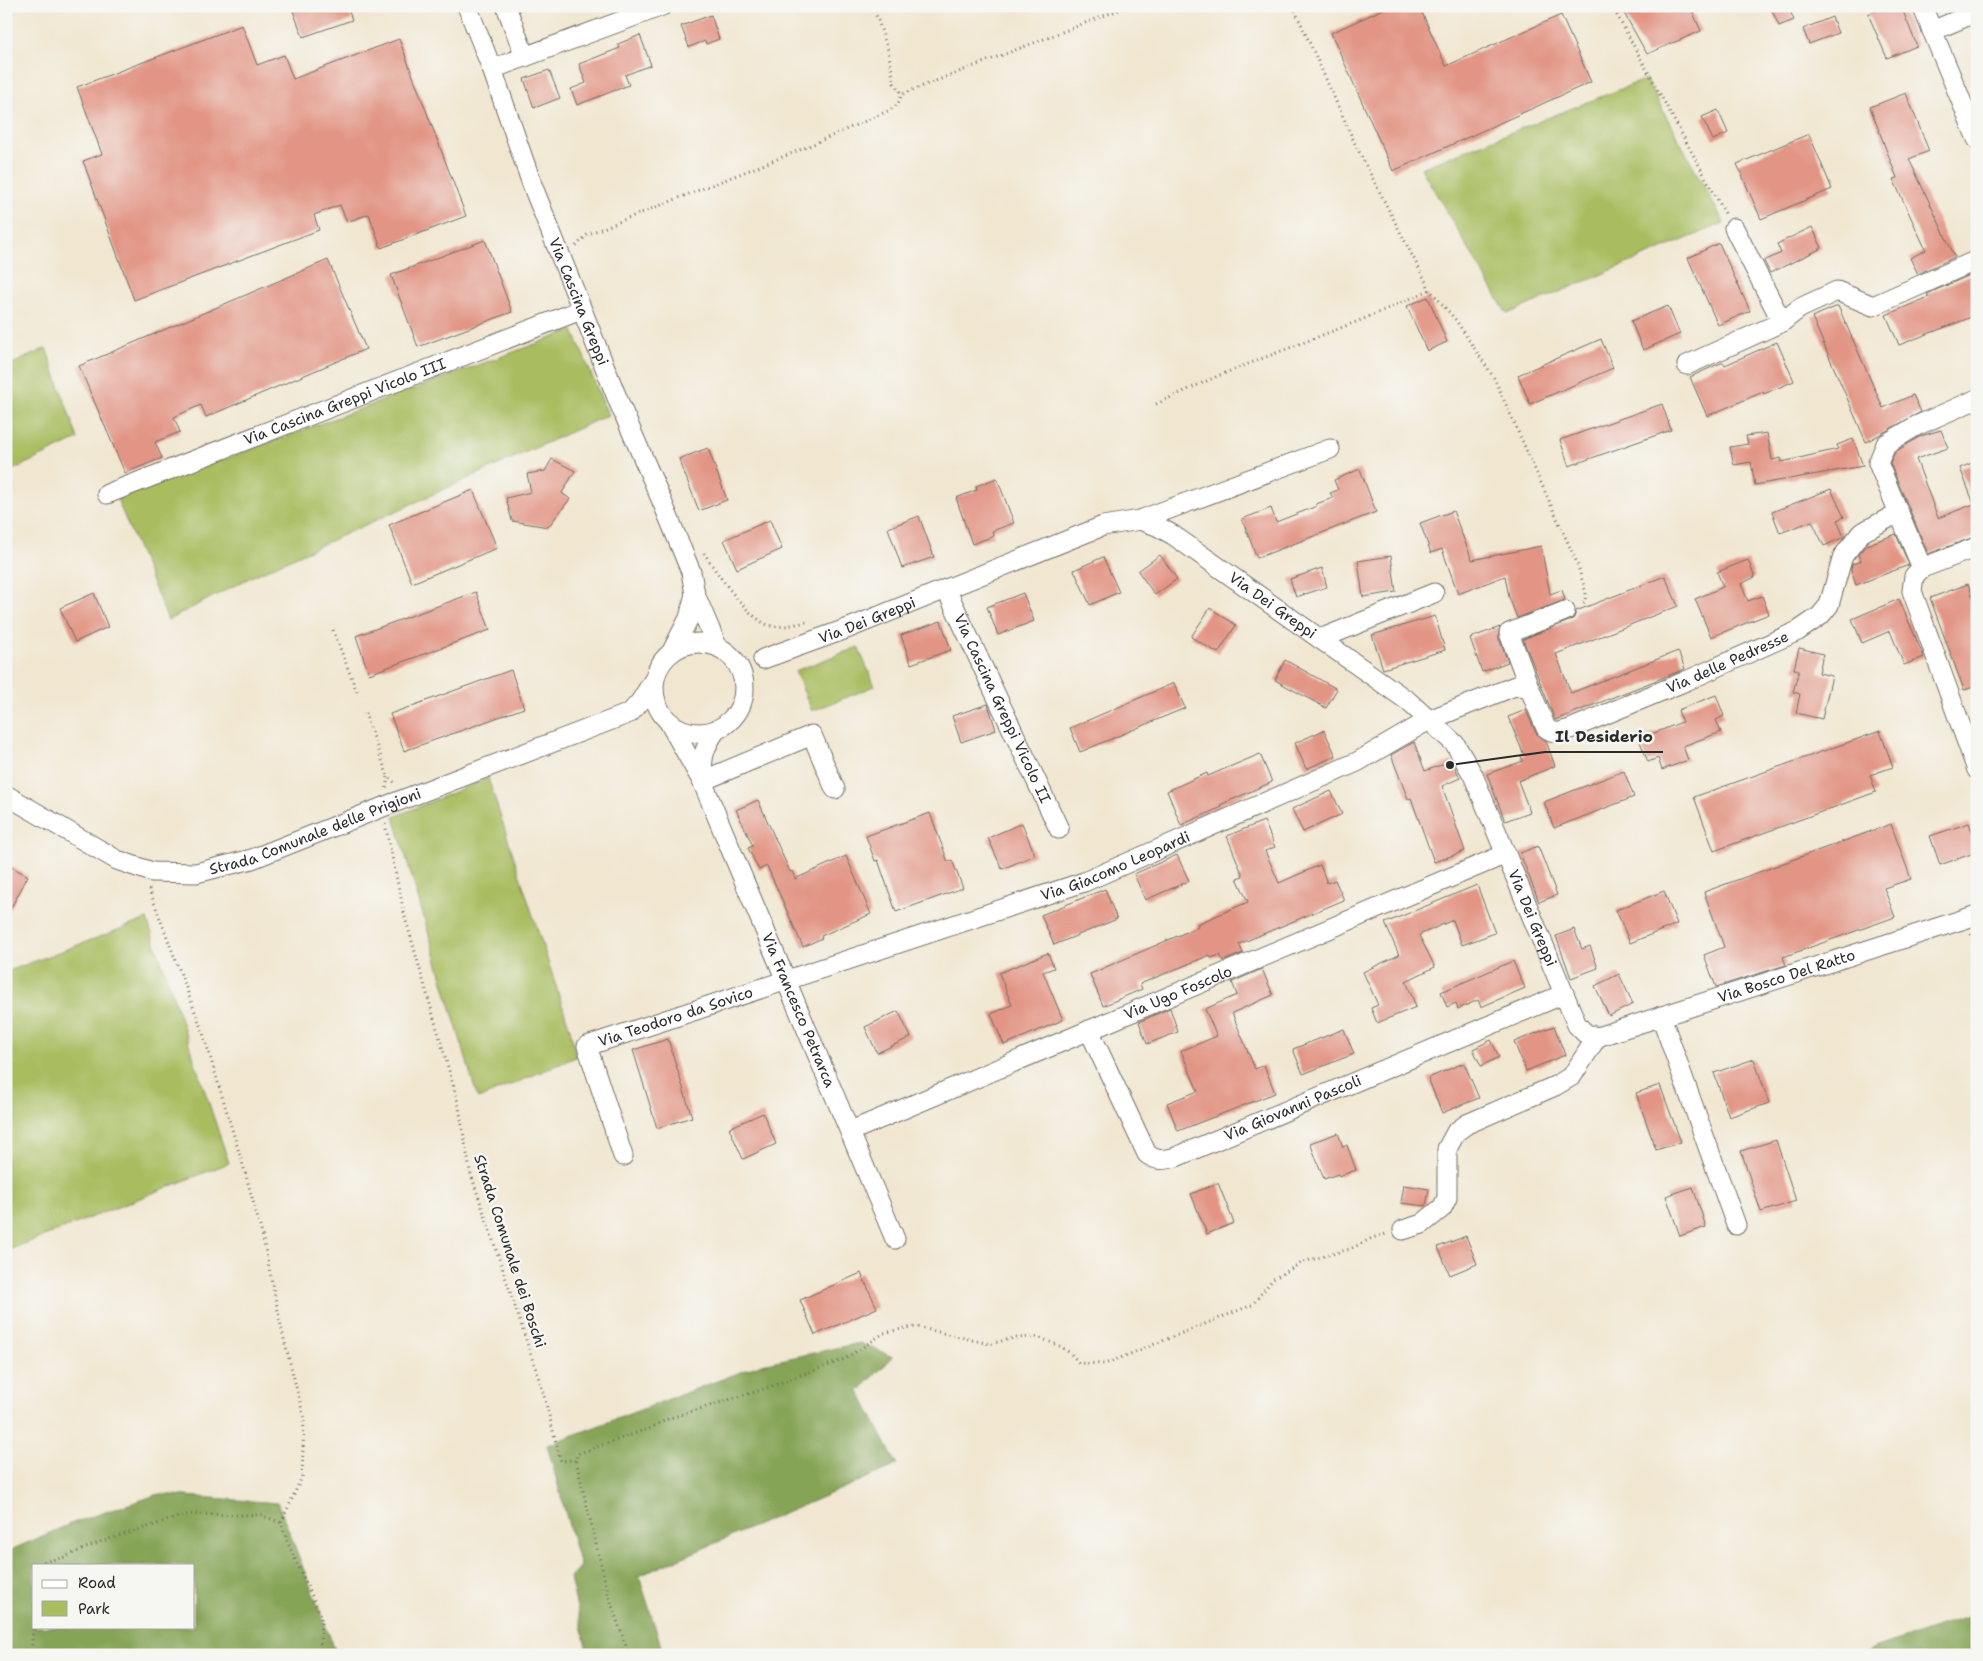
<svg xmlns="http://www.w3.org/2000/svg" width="1983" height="1661" font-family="'Shantell Sans',sans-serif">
<rect width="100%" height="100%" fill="#f6f6f2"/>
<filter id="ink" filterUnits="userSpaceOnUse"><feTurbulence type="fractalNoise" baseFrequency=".02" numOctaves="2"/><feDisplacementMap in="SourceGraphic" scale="10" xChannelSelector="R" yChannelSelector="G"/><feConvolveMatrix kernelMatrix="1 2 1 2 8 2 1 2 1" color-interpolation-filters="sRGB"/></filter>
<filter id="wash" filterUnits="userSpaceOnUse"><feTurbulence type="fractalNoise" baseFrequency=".0096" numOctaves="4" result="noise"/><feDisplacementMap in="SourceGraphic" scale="20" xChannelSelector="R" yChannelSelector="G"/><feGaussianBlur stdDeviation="1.12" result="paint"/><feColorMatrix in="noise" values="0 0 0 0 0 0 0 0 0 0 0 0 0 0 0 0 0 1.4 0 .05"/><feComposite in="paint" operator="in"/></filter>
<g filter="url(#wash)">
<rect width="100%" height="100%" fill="#f1e7d1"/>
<g fill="#a9bd61" stroke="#6a7446">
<path d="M1646,79L1724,223L1507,314L1421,168Z"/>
<path d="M573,330L608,415L255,575L168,620L117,499Z"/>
<path d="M46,348L78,439L6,473V367Z"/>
<path d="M858,647L875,686L812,711L795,671Z"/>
<path d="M488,778L570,1029L576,1057L478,1099L394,817Z"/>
<path d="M147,919L229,1163L6,1251V972Z"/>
</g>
<g fill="#86a457" stroke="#586841" fill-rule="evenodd">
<path d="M860,1343L893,1357L859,1391L897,1465L639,1576L664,1655H588L570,1578L580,1566L547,1445L762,1364Z"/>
<path d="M159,1494L278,1503L337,1655H6V1552L70,1524ZM34,1565H194V1627H34Z"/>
<path d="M1977,1614V1655H1853Z"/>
</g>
<g id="blocks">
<g fill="#e29585">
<path d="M306,6H347L352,20L303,37L293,11Z"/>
<path d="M1390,6H1419L1446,66L1561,15L1591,82L1393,171L1331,33Z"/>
<path d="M1620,6H1690L1701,31L1647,54Z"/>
<path d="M1770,6H1788L1794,20L1779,26Z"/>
<path d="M1888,6H1901L1917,46L1887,58L1868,14Z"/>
<path d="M711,15L719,39L706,44L705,41L689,47L681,26Z"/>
<path d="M1832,17L1838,33L1809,44L1803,29Z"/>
<path d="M242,25L257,65L284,55L293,79L399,39L466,216L381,248L369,214L347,222L340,205L314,215L319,230L134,300L83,161L102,154L77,87Z"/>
<path d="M640,35L651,65L625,75L629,85L577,105L571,89L586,83L579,64L620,48L618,44Z"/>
<path d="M549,70L560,98L534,108L524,79Z"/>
<path d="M1906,93L1929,151L1909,159L1955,257L1918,274L1910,258L1926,250L1893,179L1897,178L1870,107Z"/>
<path d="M1718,110L1728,133L1713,140L1702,117Z"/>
<path d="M1809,134L1832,189L1761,219L1737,164Z"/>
<path d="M1812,227L1822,248L1770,273L1764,261L1781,253L1777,244Z"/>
<path d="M485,240L512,312L418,347L391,275Z"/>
<path d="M1719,243L1750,311L1718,325L1688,258Z"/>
<path d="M328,260L366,349L206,417L201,405L174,417L180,432L155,442L162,458L125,473L79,366Z"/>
<path d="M1977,272V315L1899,345L1886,315L1929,297L1927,294Z"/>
<path d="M1428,297L1447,342L1427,351L1407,306Z"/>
<path d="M1668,306L1680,334L1643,350L1631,321Z"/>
<path d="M1838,306L1883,408L1913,395L1921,412L1866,442L1812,317Z"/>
<path d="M1601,339L1613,368L1530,404L1518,375Z"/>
<path d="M1777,342L1794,381L1764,394L1763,392L1707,416L1690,377L1723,362L1725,365Z"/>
<path d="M1662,404L1671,430L1569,466L1560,440Z"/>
<path d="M1941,430L1948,448L1916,459L1938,518L1974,504L1960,468L1977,461V536L1928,554L1890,463L1895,452L1921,436Z"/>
<path d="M1767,433L1772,460L1781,458L1782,462L1838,449L1837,445L1853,439L1863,466L1755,485L1751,462L1734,465L1730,447L1748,444L1746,436Z"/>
<path d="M708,448L727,500L699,511L679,459Z"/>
<path d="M552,459L575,471L562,493L570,499L548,527L512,521L506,498L531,492L527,474L545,471Z"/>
<path d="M1360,469L1376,512L1257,558L1242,519L1271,508L1276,522L1317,506L1316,504L1333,498L1330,493L1338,490L1334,480Z"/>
<path d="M997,478L1014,523L992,531L994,536L972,544L956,498L977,490L976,486Z"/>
<path d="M1831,489L1844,517L1837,520L1844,537L1824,546L1812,521L1780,533L1772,512Z"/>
<path d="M473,490L497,548L412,583L389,525Z"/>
<path d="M1453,511L1472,560L1541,546L1550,594L1562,590L1565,600L1517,618L1509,597L1505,576L1458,594L1442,549L1431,553L1420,523Z"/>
<path d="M919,516L934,557L902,568L888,528Z"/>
<path d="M770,520L782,549L737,569L724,540Z"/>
<path d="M1896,534L1909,565L1856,585L1851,569L1852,564L1861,561L1858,555L1866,545Z"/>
<path d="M1160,555L1177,579L1155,595L1138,571Z"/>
<path d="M1391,556L1396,592L1363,597L1358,561Z"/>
<path d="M1103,557L1119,592L1090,605L1074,570Z"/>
<path d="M1748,560L1755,577L1741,584L1748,601L1762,596L1769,614L1711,637L1695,599L1723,587L1717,572Z"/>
<path d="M1322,568L1327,587L1296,597L1290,579Z"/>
<path d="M1665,576L1678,606L1556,654L1571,693L1678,651L1685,669L1555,720L1523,639L1569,621L1574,618L1576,611Z"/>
<path d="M1968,584L1977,608V686L1964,690L1930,598Z"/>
<path d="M476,592L490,630L369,674L356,636Z"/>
<path d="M94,593L108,627L75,642L60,608Z"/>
<path d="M1023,593L1034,621L998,635L987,607Z"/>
<path d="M1899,599L1924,657L1904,665L1890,631L1862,643L1852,619Z"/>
<path d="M1210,608L1236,625L1218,653L1191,637Z"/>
<path d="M1435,616L1445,650L1383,669L1372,635Z"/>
<path d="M941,621L951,650L911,664L901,635Z"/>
<path d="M1500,627L1498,636L1508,662L1482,672L1470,638Z"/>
<path d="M1799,648L1823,654L1819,673L1832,676L1822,719L1796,713L1800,694L1793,692L1799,670L1794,669Z"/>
<path d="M1285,660L1337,689L1326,708L1275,680Z"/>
<path d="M511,670L524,708L404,751L390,714Z"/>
<path d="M1174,683L1185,708L1080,752L1070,728Z"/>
<path d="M1716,695L1724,716L1716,720L1721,732L1683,746L1688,760L1662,770L1658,758L1648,762L1639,739L1682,722L1678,710Z"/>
<path d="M988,704L996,730L961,742L952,716Z"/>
<path d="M1526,710L1536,733L1546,741L1555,766L1518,781L1530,812L1505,821L1487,774L1523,761L1521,756L1524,755L1508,717Z"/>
<path d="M1324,730L1336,756L1306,769L1295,743Z"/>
<path d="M1880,731L1893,767L1870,775L1876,792L1714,851L1694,797Z"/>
<path d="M1414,742L1425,771L1452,761L1460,778L1442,786L1465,851L1434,862L1411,798L1408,799L1391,755Z"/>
<path d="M1260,754L1272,782L1220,805L1222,807L1181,825L1167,791L1207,773L1208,776Z"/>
<path d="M1624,771L1634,797L1554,828L1544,802Z"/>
<path d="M1331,791L1342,814L1303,832L1292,809Z"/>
<path d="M758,800L790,872L792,871L795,879L846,856L871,914L821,936L822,938L803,947L767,866L759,870L748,848L753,846L736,810Z"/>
<path d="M930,813L948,862L952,860L963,888L896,912L878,860L875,861L866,836Z"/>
<path d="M1264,821L1275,847L1265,851L1279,883L1320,865L1327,883L1335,880L1344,900L1239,944L1243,953L1223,961L1220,955L1211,958L1210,955L1140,984L1142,989L1103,1006L1090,974L1198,927L1197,924L1248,902L1237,878L1243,876L1227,836Z"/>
<path d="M1022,823L1035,855L1002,869L988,838Z"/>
<path d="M1969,823L1977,845V852L1940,865L1930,836Z"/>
<path d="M1891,824L1911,879L1884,888L1895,917L1783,957L1786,965L1716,987L1704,955L1724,947L1704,892Z"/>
<path d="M1538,846L1557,895L1539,902L1520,853Z"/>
<path d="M1177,855L1189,881L1145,900L1134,874Z"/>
<path d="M6,864L28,876L6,917Z"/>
<path d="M1477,885L1495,933L1462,945L1453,920L1419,935L1435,967L1406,981L1416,1007L1377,1023L1371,1008L1378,1005L1363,972L1399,955L1385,923Z"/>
<path d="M1105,889L1117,919L1054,945L1041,915Z"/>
<path d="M1664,891L1677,924L1630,943L1616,910Z"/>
<path d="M1574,929L1582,949L1590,946L1598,968L1571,978L1556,936Z"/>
<path d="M1048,953L1054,968L1043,972L1063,1020L1004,1045L991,1014L1012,1005L999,973Z"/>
<path d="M1513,961L1525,988L1481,1007L1478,1000L1458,1009L1456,1003L1447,1007L1441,992Z"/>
<path d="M1262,969L1273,995L1232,1013L1255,1069L1264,1065L1275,1093L1178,1131L1167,1103L1198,1091L1181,1051L1217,1036L1205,1009L1237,995L1232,982Z"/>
<path d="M1619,974L1633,1004L1609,1016L1595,986Z"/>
<path d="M1170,1008L1178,1032L1147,1044L1139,1022Z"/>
<path d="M898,1011L911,1037L877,1053L865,1027Z"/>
<path d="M1554,1026L1565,1055L1526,1071L1514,1042Z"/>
<path d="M1344,1029L1354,1054L1303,1074L1293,1049Z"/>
<path d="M668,1039L692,1117L657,1128L633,1050Z"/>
<path d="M1491,1040L1499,1057L1481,1066L1473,1049Z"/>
<path d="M1754,1059L1769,1103L1729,1117L1714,1073Z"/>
<path d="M1464,1063L1479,1098L1442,1113L1428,1078Z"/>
<path d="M1660,1085L1681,1142L1656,1150L1636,1093Z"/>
<path d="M763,1113L776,1144L743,1159L729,1128Z"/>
<path d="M1338,1133L1343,1147L1347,1145L1356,1170L1339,1176L1338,1174L1324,1179L1310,1143Z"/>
<path d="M1776,1140L1796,1201L1761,1212L1741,1151Z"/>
<path d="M1218,1183L1234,1223L1207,1234L1191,1194Z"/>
<path d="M1404,1185L1429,1189L1426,1206L1401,1203Z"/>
<path d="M1693,1187L1706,1227L1680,1236L1666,1196Z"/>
<path d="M1466,1236L1477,1264L1450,1275L1438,1247Z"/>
<path d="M861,1273L877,1308L815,1335L800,1300Z"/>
</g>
</g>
</g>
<g filter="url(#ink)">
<use href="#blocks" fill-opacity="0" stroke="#706d65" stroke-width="1"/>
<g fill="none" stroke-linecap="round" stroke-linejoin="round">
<g stroke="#706d65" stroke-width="21">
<g id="minor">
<path id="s1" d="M467,6L492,69L533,187L620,405L661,499L691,572L695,594L717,646"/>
<path d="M506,6L525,57"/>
<path d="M1922,6L1977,139"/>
<path d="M1932,31L1977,12"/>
<path d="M492,69L662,6"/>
<path d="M1734,228L1782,322L1800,308L1837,291L1873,306L1977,260"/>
<path d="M1687,365L1782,322"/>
<path d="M1977,399L1916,426L1886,444L1878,463L1922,568L1914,576L1912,591L1977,770"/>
<path id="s2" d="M107,494L581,310"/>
<path d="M1140,520L1330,449"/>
<path d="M1922,568L1977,547"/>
<path id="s3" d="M946,589L1059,829"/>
<path d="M1320,639L1434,593"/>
<circle cx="699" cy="688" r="45"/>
<path d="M673,649L689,618L695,594"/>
<path id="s4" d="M763,659L849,628L1103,526L1140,520L1157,526L1173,535L1408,701L1455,744L1473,775L1577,1025L1586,1034L1597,1037"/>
<path d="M1529,687L1509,633L1565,611"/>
<path id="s5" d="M670,724L702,781L895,1239"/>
<path d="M702,780C702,757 703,749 716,730"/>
<path d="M702,781L812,735L835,789"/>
<path id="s6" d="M6,795L117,860L152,872L196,873L252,859L383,807L630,713L640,702L653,681"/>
<path d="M1661,1016L1736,1225"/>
<path id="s7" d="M1089,1030L1147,1154C1158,1162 1163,1160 1176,1157L1564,994"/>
<path id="s8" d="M1597,1037L1977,915"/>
<path id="s9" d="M851,1131L1506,854"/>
<path id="s10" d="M623,1156L587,1046L1084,882L1357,762L1429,720L1515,686L1529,687L1546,728C1555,735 1560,732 1570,729L1686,681L1798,631L1820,616L1829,605L1843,556L1861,533L1898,513"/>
<path d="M1403,1230L1422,1224L1442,1208L1447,1198V1149L1456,1132L1467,1124L1555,1086L1572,1076L1597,1037"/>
</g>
</g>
<g stroke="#706d65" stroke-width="3" stroke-dasharray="1 4" stroke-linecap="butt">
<path d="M873,6L888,50L894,83L902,94L1129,6"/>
<path d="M1293,6L1357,148L1430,290"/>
<path d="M1612,6L1726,215"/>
<path d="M576,246L588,234L795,152L890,110L898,104L902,94"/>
<path d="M1156,404L1220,375L1361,320L1430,290L1455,319L1494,378L1577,563L1586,593L1585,602L1580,605"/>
<path d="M704,553C716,572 747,617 768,625C780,629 795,624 807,622"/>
<path d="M333,630L357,692"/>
<path d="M365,713L388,777L395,783"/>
<path d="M386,788L388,777"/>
<path d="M385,824L405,917L458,1102L470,1171L542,1388L560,1458L561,1461L573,1460L576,1461"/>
<path d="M149,889L203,1033L245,1172L262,1234L283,1335L304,1418L302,1477L281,1523L290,1548L321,1616L320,1655"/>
<path d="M1971,934L1977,944"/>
<path d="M40,1565L43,1562L64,1557L103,1541L188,1514L261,1515L281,1523"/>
<path d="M31,1655L34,1616"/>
<path d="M629,1655L609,1597L576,1461L577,1454L650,1428L670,1418L761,1390L845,1359L884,1333L906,1328L918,1327L989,1344L1014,1338L1038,1337L1062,1347L1071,1354L1079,1363L1105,1364L1252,1305L1273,1279L1303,1262L1350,1249L1372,1238L1386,1234"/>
<path d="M1974,1655L1977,1654"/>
</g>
<use href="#minor" stroke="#fff" stroke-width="19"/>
</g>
</g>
<g text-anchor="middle" stroke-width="5" stroke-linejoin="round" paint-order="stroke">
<g font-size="15" fill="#2b2b2b" stroke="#f6f6f2">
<text dy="5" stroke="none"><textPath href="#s1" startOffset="316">Via Cascina Greppi</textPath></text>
<text dy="5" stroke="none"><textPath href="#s2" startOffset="255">Via Cascina Greppi Vicolo III</textPath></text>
<text dy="5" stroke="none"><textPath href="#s4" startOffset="561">Via Dei Greppi</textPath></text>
<text dy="5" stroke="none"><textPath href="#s4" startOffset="111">Via Dei Greppi</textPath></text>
<text dy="5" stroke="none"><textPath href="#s10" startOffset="1368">Via delle Pedresse</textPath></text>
<text dy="5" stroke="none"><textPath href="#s3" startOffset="132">Via Cascina Greppi Vicolo II</textPath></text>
<text dy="5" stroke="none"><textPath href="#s6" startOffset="336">Strada Comunale delle Prigioni</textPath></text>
<text dy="5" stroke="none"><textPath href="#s10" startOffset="674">Via Giacomo Leopardi</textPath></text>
<text dy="5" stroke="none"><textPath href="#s4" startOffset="981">Via Dei Greppi</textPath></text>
<text dy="5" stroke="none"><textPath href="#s8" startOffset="199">Via Bosco Del Ratto</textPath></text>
<text dy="5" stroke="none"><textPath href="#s9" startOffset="355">Via Ugo Foscolo</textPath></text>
<text dy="5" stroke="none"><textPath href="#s5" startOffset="314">Via Francesco Petrarca</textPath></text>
<text dy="5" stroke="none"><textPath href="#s10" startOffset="209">Via Teodoro da Sovico</textPath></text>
<text dy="5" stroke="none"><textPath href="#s7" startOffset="294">Via Giovanni Pascoli</textPath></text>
<text transform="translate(510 1251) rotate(72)" y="5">Strada Comunale dei Boschi</text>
</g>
</g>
<path fill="none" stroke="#2b2b2b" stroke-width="2" d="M1450 765L1545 752H1663"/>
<circle fill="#2b2b2b" stroke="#f6f6f2" stroke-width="2" cx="1450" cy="765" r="5"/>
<g font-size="16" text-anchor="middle" font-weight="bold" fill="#2b2b2b" stroke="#f6f6f2" stroke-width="5" stroke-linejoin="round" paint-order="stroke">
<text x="1604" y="742">Il Desiderio</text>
</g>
<rect width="1983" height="1661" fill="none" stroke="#f6f6f2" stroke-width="25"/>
<rect x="32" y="1564" width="162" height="65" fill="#f6f6f2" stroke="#a5a5a2"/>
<rect x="42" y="1580" width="25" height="8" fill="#ffffff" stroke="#a5a5a2"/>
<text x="78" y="1588" font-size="15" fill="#2b2b2b">Road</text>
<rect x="42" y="1601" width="25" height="15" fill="#a9bd61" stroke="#a5a5a2"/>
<text x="78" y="1614" font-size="15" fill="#2b2b2b">Park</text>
</svg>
